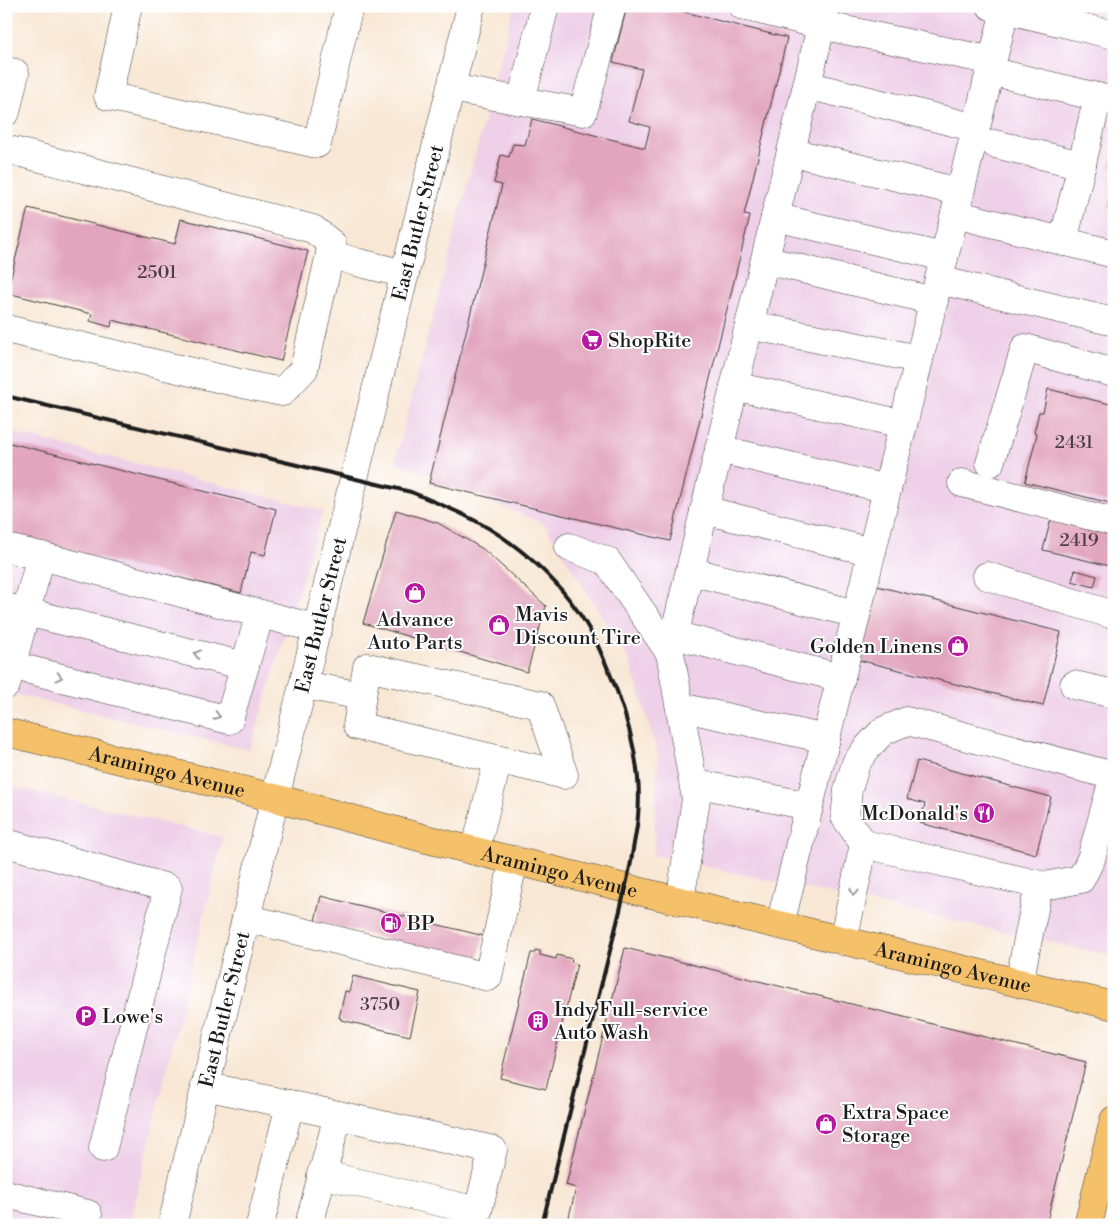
<svg xmlns="http://www.w3.org/2000/svg" width="1120" height="1231" font-family="'Libre Bodoni',serif">
<rect width="100%" height="100%" fill="#fff"/>
<filter id="ink" filterUnits="userSpaceOnUse"><feTurbulence type="fractalNoise" baseFrequency=".02" numOctaves="2"/><feDisplacementMap in="SourceGraphic" scale="10" xChannelSelector="R" yChannelSelector="G"/><feConvolveMatrix kernelMatrix="1 2 1 2 8 2 1 2 1" color-interpolation-filters="sRGB"/></filter>
<filter id="wash" filterUnits="userSpaceOnUse"><feTurbulence type="fractalNoise" baseFrequency=".0096" numOctaves="4" result="noise"/><feDisplacementMap in="SourceGraphic" scale="20" xChannelSelector="R" yChannelSelector="G"/><feGaussianBlur stdDeviation="1.12" result="paint"/><feColorMatrix in="noise" values="0 0 0 0 0 0 0 0 0 0 0 0 0 0 0 0 0 1.4 0 .05"/><feComposite in="paint" operator="in"/></filter>
<g filter="url(#wash)">
<rect width="100%" height="100%" fill="#f8e7d4"/>
<g fill="#eed0e8">
<path d="M514,6H1114V935L1109,955L653,855L658,755L630,661L544,524L395,461Z"/>
<path d="M6,431L323,511L250,750L6,692Z"/>
<path d="M6,785L223,837L129,1225H6Z"/>
</g>
<g id="blocks">
<g fill="#e2a5be">
<path d="M627,6H661L787,38L744,215L750,216L670,541L429,483L502,185L494,183L501,155L509,157L513,144L525,145L532,119L645,148L650,127L629,121L642,69L613,62Z"/>
<path d="M1113,151H1114V169L1109,168Z"/>
<path d="M1110,184H1114V210L1108,208L1112,190L1109,189Z"/>
<path d="M28,208L175,244L181,219L308,251L281,361L112,320L111,327L90,321L92,314L7,293Z"/>
<path d="M1048,389L1114,405V504L1025,482L1037,434L1034,433L1039,412H1043Z"/>
<path d="M6,442L276,509L265,555L251,552L241,593L6,535Z"/>
<path d="M396,510L438,523L483,549L546,606L527,672L363,623Z"/>
<path d="M1052,515L1114,531V567L1043,550Z"/>
<path d="M1075,570L1097,576L1094,587L1072,581Z"/>
<path d="M873,585L1061,632L1043,706L855,659Z"/>
<path d="M917,761L1051,797L1036,854L920,823L925,804L907,799Z"/>
<path d="M321,896L484,936L477,962L315,921Z"/>
<path d="M625,948L1086,1062L1046,1225H567L576,1188L566,1185Z"/>
<path d="M536,950L540,951V955L556,959L557,955L572,959L571,962L577,964L546,1089L500,1078L531,953H535Z"/>
<path d="M353,976L420,992L410,1036L341,1020V1018H339L345,991L349,992Z"/>
</g>
</g>
</g>
<g filter="url(#ink)">
<use href="#blocks" fill-opacity="0" stroke="#3d3a38" stroke-width="1"/>
<g fill="none" stroke-linecap="round" stroke-linejoin="round">
<g stroke="#3d3a38" stroke-width="29">
<g id="minor">
<path d="M128,6L108,96L317,144L349,6"/>
<path d="M545,6L521,101L583,112L612,6"/>
<path d="M743,6L821,25L993,61"/>
<path d="M991,6L1114,35"/>
<path d="M6,71L15,73L6,112"/>
<path d="M990,71L1114,101"/>
<path d="M807,85L976,128"/>
<path d="M451,88L521,101"/>
<path d="M995,144L1082,165"/>
<path d="M6,149L313,229L332,244L330,254"/>
<path d="M791,152L960,192"/>
<path d="M955,214L1114,254"/>
<path d="M775,217L944,257"/>
<path d="M1063,242L1098,97"/>
<path d="M765,260L934,301"/>
<path d="M939,280L1114,322"/>
<path d="M749,325L919,359"/>
<path d="M6,329L252,386L282,392L304,369L330,254L356,262L405,274"/>
<path d="M734,386L903,424"/>
<path d="M719,449L887,489"/>
<path d="M990,463L1025,348L1114,373"/>
<path d="M962,483L1114,522"/>
<path d="M704,510L872,552"/>
<path d="M569,547L607,561L670,653"/>
<path d="M6,548L41,556"/>
<path d="M690,571L856,614"/>
<path d="M987,576L1114,615"/>
<path d="M6,607L245,666"/>
<path d="M674,635L841,678"/>
<path d="M6,664L229,720L260,614"/>
<path d="M6,685L41,556L318,629"/>
<path d="M304,685L362,696L357,726L564,775L540,705L367,667L362,696"/>
<path d="M1074,685L1114,694"/>
<path d="M680,707L826,739"/>
<path d="M907,721L1114,776L1091,859L1081,879L1045,886L864,844L845,817L848,790L856,763L867,748L883,731Z"/>
<path d="M694,783L809,806"/>
<path d="M6,843L168,888L103,1148"/>
<path d="M475,851L498,760"/>
<path d="M680,901L696,799L670,653L826,6"/>
<path d="M246,918L488,977L514,860"/>
<path d="M780,925L1006,6"/>
<path d="M843,941L864,844"/>
<path d="M1019,983L1039,885"/>
<path d="M205,1086L338,1115L309,1225"/>
<path d="M321,1174L478,1211L493,1150L338,1115"/>
<path d="M6,1194L88,1214L85,1225"/>
<path id="s1" d="M172,1225L275,798L471,6"/>
<path d="M260,1225L290,1104"/>
</g>
</g>
<g stroke="#3d3a38" stroke-width="29">
<g id="major">
<path id="s2" d="M6,732L275,798L430,840L626,888L1114,1006"/>
<path d="M1088,1225L1114,1120"/>
</g>
</g>
<use href="#minor" stroke="#fff" stroke-width="28"/>
<use href="#major" stroke="#f4c16a" stroke-width="28"/>
<path stroke="#1c1c1c" stroke-width="4" d="M6,396L411,492C428,499 445,506 462,514C517,540 567,585 595,640C603,656 610,674 617,691C631,729 642,775 638,816C637,831 633,846 631,862C622,906 610,950 599,994C580,1071 561,1148 542,1225"/>
</g>
<defs><path id="oneway-chevron" d="M-2-3.5L2.5 0L-2 3.5" fill="none" stroke-width="1.6" stroke-linecap="round" stroke-linejoin="round" transform="scale(1.25)"/></defs>
<g stroke="#999">
<use href="#oneway-chevron" transform="translate(197 654) rotate(-166)"/>
<use href="#oneway-chevron" transform="translate(59 677) rotate(14)"/>
<use href="#oneway-chevron" transform="translate(217 716) rotate(14)"/>
<use href="#oneway-chevron" transform="translate(854 892) rotate(102)"/>
</g>
</g>
<defs>
<g id="supermarket-disc" transform="scale(1.125)"><circle r="9.5" fill="#b5179e" stroke="#fff"/><path d="M-6-5.5h2.5l.6 2H6L4.5 2H-2.5L-4.4-4H-6ZM-1.5 3.2a1.3 1.3 0 1 0 .1 0ZM3 3.2a1.3 1.3 0 1 0 .1 0Z" fill="#fff"/></g>
<g id="shop-disc" transform="scale(1.125)"><circle r="9.5" fill="#b5179e" stroke="#fff"/><path d="M-5-2.5h2.3a2.7 3.5 0 0 1 5.4 0H5L5.5 6h-11ZM-1.5-2.5h3a1.5 2.3 0 0 0-3 0Z" fill="#fff"/></g>
<g id="restaurant-disc" transform="scale(1.125)"><circle r="9.5" fill="#b5179e" stroke="#fff"/><path d="M-5-6h1v4h1v-4h1v4h1v-4h1v5L-1.5 .5V6h-2V.5L-5-1ZM5-6V6H3V1.5H1.5Q1.5-4 5-6Z" fill="#fff"/></g>
<g id="fuel-disc" transform="scale(1.125)"><circle r="9.5" fill="#b5179e" stroke="#fff"/><path d="M-5.5-6h7V0h2V4h1.3V-2.5L3-4.5l.8-.8L6-3V5H2.5V1h-1V6h-7ZM-4.2-4.7v3.2H.2V-4.7Z" fill="#fff"/></g>
<g id="parking-disc" transform="scale(1.125)"><circle r="9.5" fill="#b5179e" stroke="#fff"/><path d="M-3.5-5.5H1a3.5 3.5 0 0 1 0 7H-1V5.5H-3.5ZM-1-3.4V-.6H.8a1.4 1.4 0 0 0 0-2.8Z" fill="#fff"/></g>
<g id="building-disc" transform="scale(1.125)"><circle r="9.5" fill="#b5179e" stroke="#fff"/><path d="M-4-6H4V6H1V3H-1V6H-4ZM-2.5-4.3h1.7v1.8h-1.7ZM.8-4.3h1.7v1.8H.8ZM-2.5-1h1.7V.8h-1.7ZM.8-1h1.7V.8H.8Z" fill="#fff"/></g>
</defs>
<g fill-rule="evenodd">
<use href="#supermarket-disc" x="592" y="340"/>
<use href="#shop-disc" x="415" y="593"/>
<use href="#shop-disc" x="499" y="625"/>
<use href="#shop-disc" x="958" y="646"/>
<use href="#restaurant-disc" x="984" y="813"/>
<use href="#fuel-disc" x="391" y="923"/>
<use href="#parking-disc" x="86" y="1016"/>
<use href="#building-disc" x="538" y="1021"/>
<use href="#shop-disc" x="826" y="1124"/>
</g>
<g text-anchor="middle" stroke-width="4" stroke-linejoin="round" paint-order="stroke">
<g font-size="18" fill="#4e3e44">
<text x="157" y="278">2501</text>
<text x="1074" y="448">2431</text>
<text x="1079" y="546">2419</text>
<text x="380" y="1010">3750</text>
</g>
<g font-size="20" fill="#1c1c1c" stroke="#fff">
<text dy="7" stroke="none"><textPath href="#s1" startOffset="1032">East Butler Street</textPath></text>
<text dy="7" stroke="none"><textPath href="#s1" startOffset="628">East Butler Street</textPath></text>
<text dy="7" stroke="none"><textPath href="#s2" startOffset="166">Aramingo Avenue</textPath></text>
<text dy="7" stroke="none"><textPath href="#s2" startOffset="571">Aramingo Avenue</textPath></text>
<text dy="7" stroke="none"><textPath href="#s2" startOffset="976">Aramingo Avenue</textPath></text>
<text dy="7" stroke="none"><textPath href="#s1" startOffset="222">East Butler Street</textPath></text>
</g>
<g font-size="20" fill="#1c1c1c" stroke="#fff" text-anchor="start">
<text x="608" y="347">ShopRite</text>
<text x="515" y="621">Mavis<tspan x="515" dy="23">Discount Tire</tspan></text>
<text x="415" y="626" text-anchor="middle">Advance<tspan x="415" dy="23">Auto Parts</tspan></text>
<text x="942" y="653" text-anchor="end">Golden Linens</text>
<text x="968" y="820" text-anchor="end">McDonald's</text>
<text x="407" y="930">BP</text>
<text x="554" y="1016">Indy Full-service<tspan x="554" dy="23">Auto Wash</tspan></text>
<text x="102" y="1023">Lowe's</text>
<text x="842" y="1119">Extra Space<tspan x="842" dy="23">Storage</tspan></text>
</g>
</g>
<rect width="1120" height="1231" fill="none" stroke="#fff" stroke-width="25"/>
</svg>
